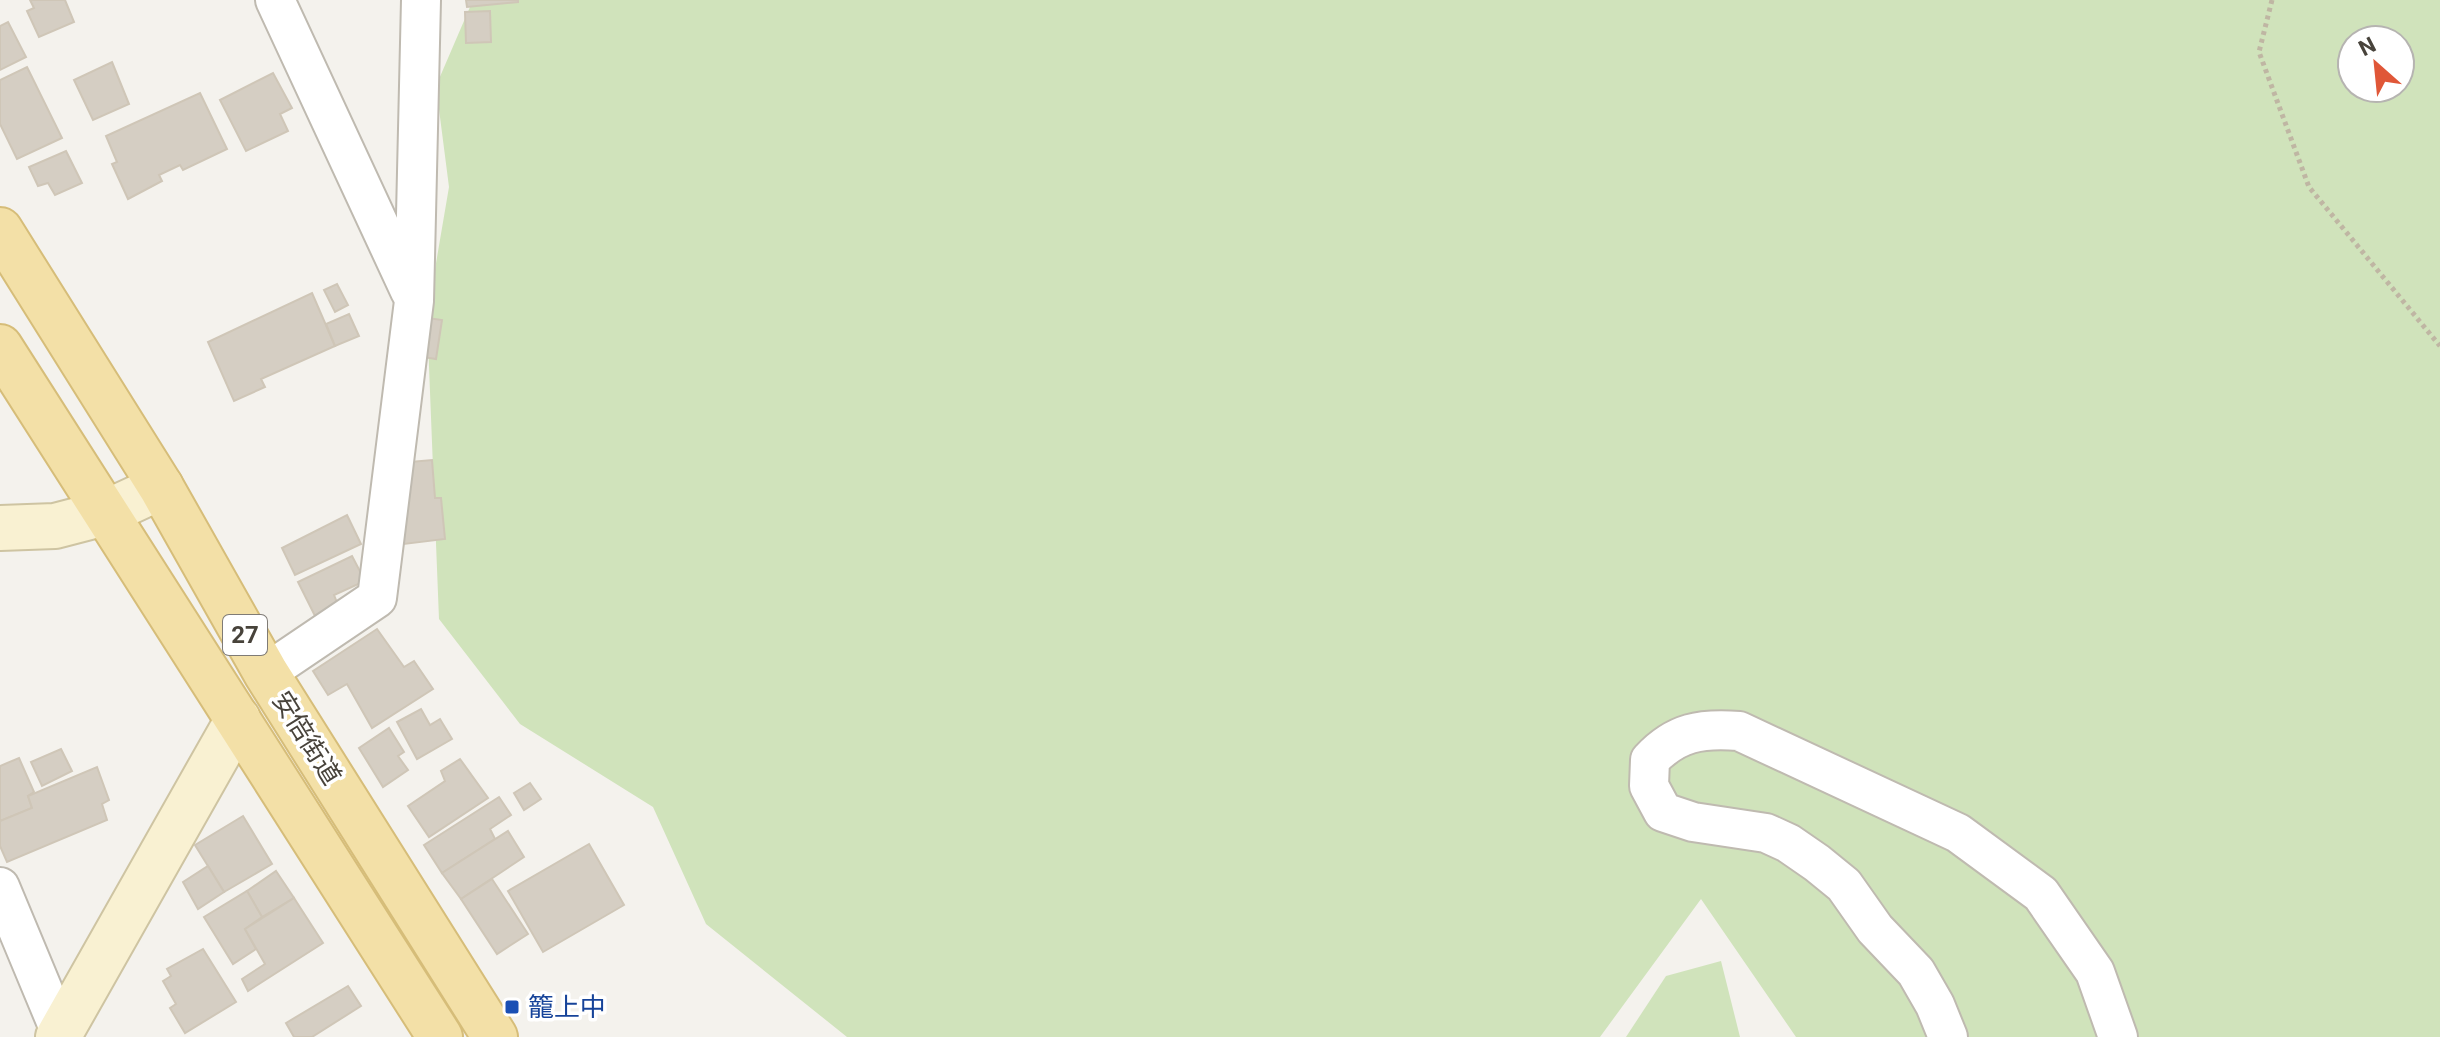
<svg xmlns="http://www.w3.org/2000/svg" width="2440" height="1037" font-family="Roboto,'Noto Sans JP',sans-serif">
<rect width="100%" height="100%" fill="#f4f2ed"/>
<g fill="#d0e3bb" fill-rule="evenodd">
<path d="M473,0H2440V1037H1796L1701,899L1600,1037H847L706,924L653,807L520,724L439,619L427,316L449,187L436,86ZM2352,40H2400V88H2352Z"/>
<path d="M1721,961L1740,1037H1626L1666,976Z"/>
</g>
<g fill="#d5cec3" stroke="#cfc6b7" stroke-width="2">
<path d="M30,0H65L74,22L39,37L27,11L34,8Z"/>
<path d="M466,0H518V2L467,7Z"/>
<path d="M490,11L491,42L466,43L465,12Z"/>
<path d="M8,22L26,57L0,70V26Z"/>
<path d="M112,62L129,104L93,120L74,80Z"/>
<path d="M27,67L62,138L17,159L0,124V80Z"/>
<path d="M273,73L292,108L280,114L288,131L246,151L220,100Z"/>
<path d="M200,93L227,149L183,170L180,165L159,175L162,181L128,199L112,164L117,162L106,136Z"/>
<path d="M66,151L82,183L55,195L48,183L38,186L29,167Z"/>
<path d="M337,284L348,305L335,312L324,290Z"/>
<path d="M312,293L335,346L261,379L265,387L234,401L208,342Z"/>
<path d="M349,314L359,336L335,346L326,324Z"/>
<path d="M428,318L442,320L436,359L423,357Z"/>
<path d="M432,460L435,498H441L445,539L404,544L399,463Z"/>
<path d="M347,515L361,544L295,575L282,548Z"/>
<path d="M352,556L365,581L334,595L338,605L315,616L298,582Z"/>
<path d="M377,629L404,667L414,661L433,689L372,728L347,684L328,695L313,671Z"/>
<path d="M421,709L430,725L440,719L452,739L417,759L397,722Z"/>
<path d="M389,728L404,752L398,756L408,770L383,787L359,748Z"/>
<path d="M61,749L72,771L42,786L31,762Z"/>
<path d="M19,758L34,792L28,796L32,808L0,821V766Z"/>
<path d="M460,759L488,798L429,837L408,806L445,781L441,771Z"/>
<path d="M97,767L109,800L102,804L107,820L7,862L0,846V821L32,808L28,796Z"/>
<path d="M530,783L541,799L524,810L514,793Z"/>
<path d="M499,797L511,815L490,829L495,839L442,873L424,845Z"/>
<path d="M243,816L272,864L224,892L195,845Z"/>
<path d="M508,831L524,857L461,899L442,873Z"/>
<path d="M589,844L624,905L543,952L508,891Z"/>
<path d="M208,866L224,892L198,909L183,882Z"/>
<path d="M276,871L294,898L262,917L247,891Z"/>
<path d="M492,879L528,934L497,954L461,899Z"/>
<path d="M247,891L262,917L245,929L256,949L233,964L204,917Z"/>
<path d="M294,898L323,943L248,991L242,979L265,964L245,929Z"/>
<path d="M203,949L236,1002L185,1033L170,1008L176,1004L163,981L171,976L167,969Z"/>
<path d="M348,986L361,1006L312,1037H294L286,1023Z"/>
</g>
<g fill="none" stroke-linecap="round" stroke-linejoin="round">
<g stroke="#bfbab0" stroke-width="42">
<g id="street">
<path d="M275,0L410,291"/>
<path d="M266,673L377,598L414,301L421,0"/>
<path d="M0,887L60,1031"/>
<path d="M1948,1037L1935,1005L1916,972L1875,929L1844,885L1817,863L1788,843L1766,833L1693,822L1663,812L1649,786L1650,760C1676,732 1701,728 1739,731L1958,833L2041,894L2095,972L2118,1037"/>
</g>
</g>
<g stroke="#cec4a2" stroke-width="48">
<g id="secondary">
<path d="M0,528L55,526L105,513L161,487"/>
<path d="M58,1037L238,719"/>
</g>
</g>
<g stroke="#d6bd79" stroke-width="48">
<g id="primary">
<path d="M0,230L161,487L266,673L495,1037"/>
<path d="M0,347L440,1037"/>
</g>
</g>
<path stroke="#bfb6a3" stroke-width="5" stroke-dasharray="4 4" stroke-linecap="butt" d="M2272,0L2259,52L2309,187L2440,346"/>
<use href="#street" stroke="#fff" stroke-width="38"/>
<use href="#secondary" stroke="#f9f1d2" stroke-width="44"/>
<use href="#primary" stroke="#f3e0a7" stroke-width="44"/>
</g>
<rect fill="#1a4fb4" stroke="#fff" stroke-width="3" x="504" y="999" width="16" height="16" rx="4"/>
<g text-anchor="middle" stroke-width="7" stroke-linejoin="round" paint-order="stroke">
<rect fill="#fff" stroke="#7f7b76" stroke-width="2" x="223" y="615" width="44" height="40" rx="6"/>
<g font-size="24" font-weight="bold" fill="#48433b">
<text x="245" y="643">27</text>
</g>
<g font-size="26" fill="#48433b" stroke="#fff">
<text transform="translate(307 738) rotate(58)" y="9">安倍街道</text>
</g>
<g font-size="26" fill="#164399" stroke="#fff" text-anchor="start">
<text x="528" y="1016">籠上中</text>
</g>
</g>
<g transform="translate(2376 64) rotate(333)"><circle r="38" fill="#ffffff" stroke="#b6b4b1" stroke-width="2"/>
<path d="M0-6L14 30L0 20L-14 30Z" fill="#e05738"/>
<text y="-12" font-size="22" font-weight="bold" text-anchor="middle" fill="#48433b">N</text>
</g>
</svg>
